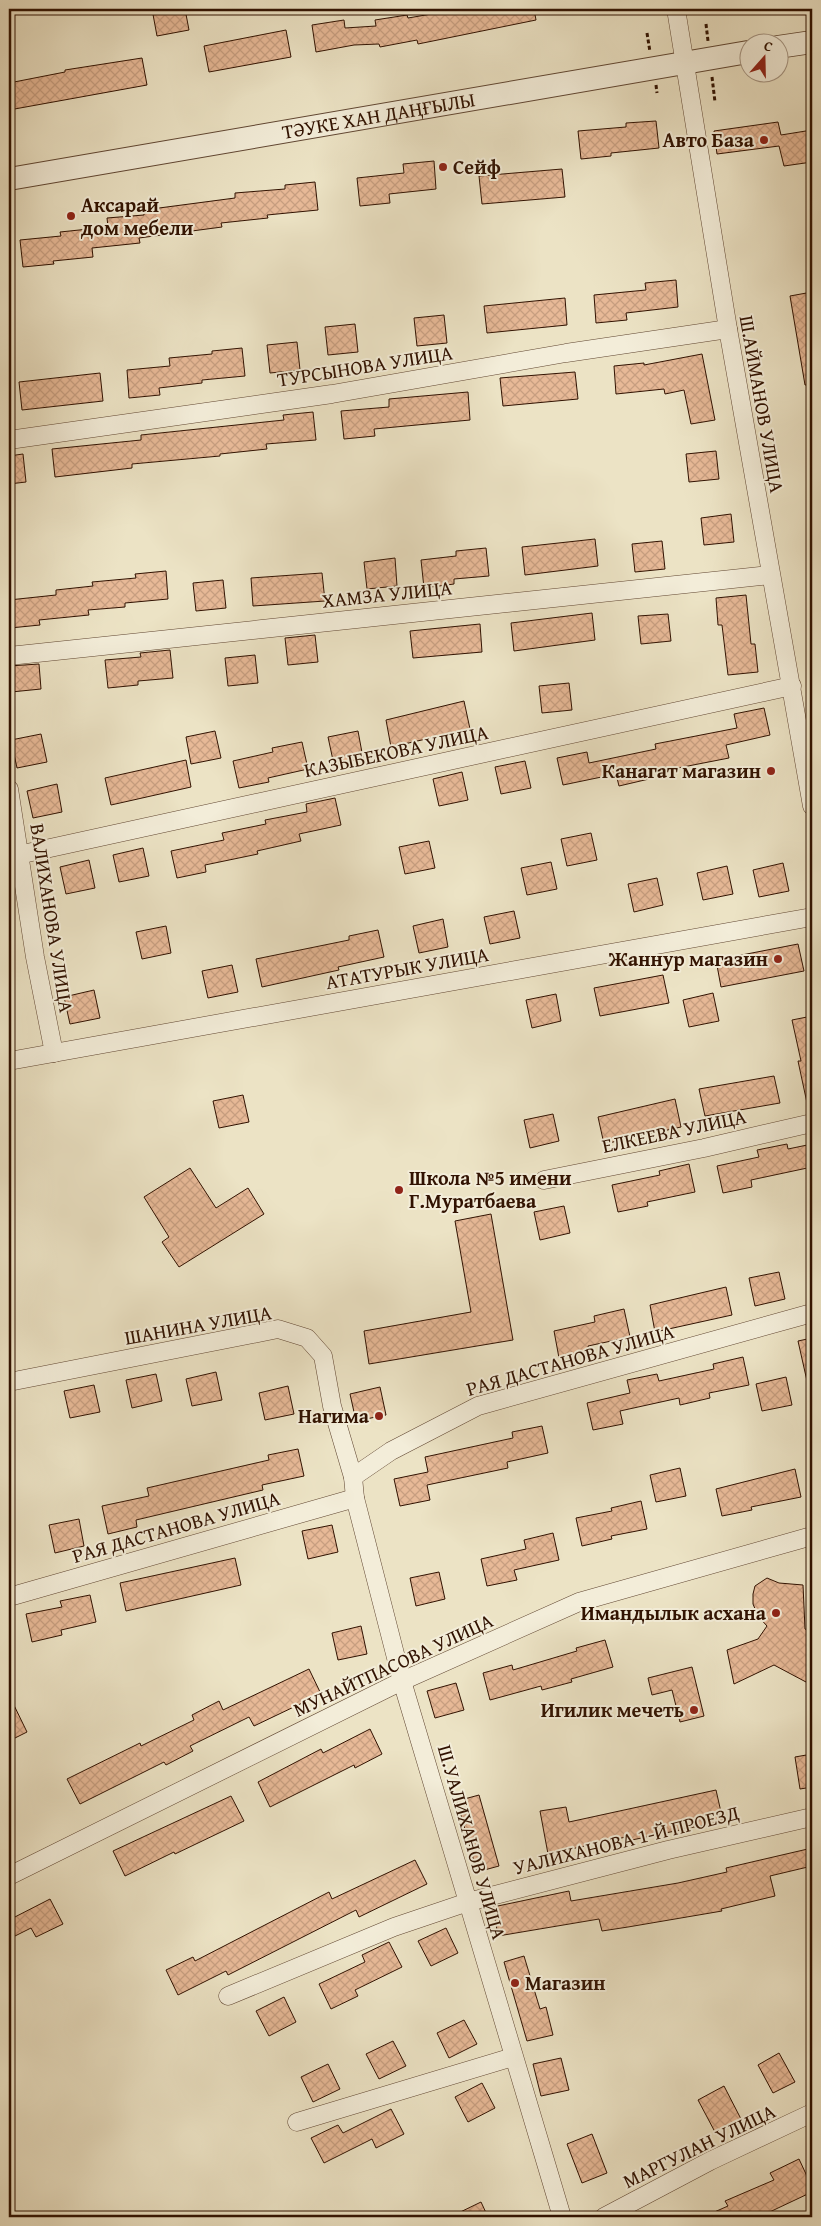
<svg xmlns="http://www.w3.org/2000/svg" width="821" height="2226" font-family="'Gentium Book Plus',serif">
<defs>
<pattern id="building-cross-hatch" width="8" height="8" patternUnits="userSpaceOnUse" patternTransform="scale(1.25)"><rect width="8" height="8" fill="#e7b997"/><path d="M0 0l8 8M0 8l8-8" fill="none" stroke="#c79e80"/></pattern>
</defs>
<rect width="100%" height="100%" fill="#ece3c5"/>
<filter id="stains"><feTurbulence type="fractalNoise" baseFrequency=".004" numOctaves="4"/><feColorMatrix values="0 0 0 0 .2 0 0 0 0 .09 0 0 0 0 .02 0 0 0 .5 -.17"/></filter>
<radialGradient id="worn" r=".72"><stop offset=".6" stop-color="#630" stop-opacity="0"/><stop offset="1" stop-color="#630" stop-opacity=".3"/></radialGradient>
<g fill="url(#building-cross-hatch)" stroke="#311201">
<path d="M152,9H185L189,30L157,36Z"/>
<path d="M461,9H534L536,20L418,44L417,40L380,47L379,44L354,45L316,52L312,25L344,20L345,28L376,26L375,20L407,15L408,18Z"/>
<path d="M286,30L291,57L209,72L204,46Z"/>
<path d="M142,58L147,85L9,110V83L65,72V70Z"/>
<path d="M656,121L659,148L611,153V156L581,159L578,131L626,127V123Z"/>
<path d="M778,122L781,135L812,130V162L784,166L779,146L717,154L714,131Z"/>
<path d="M434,161L436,189L389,194L390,203L360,206L357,178L404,173L403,164Z"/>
<path d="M562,169L565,197L482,204L479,176Z"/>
<path d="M315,182L318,210L267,215L268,218L221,223L222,227L139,238L140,243L92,248L93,257L53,261L54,264L23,267L20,240L61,236L60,232L108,227L107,218L144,215V210L235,198V193L285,189V185Z"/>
<path d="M676,280L678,307L626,313L627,320L596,323L594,295L646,290L645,283Z"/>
<path d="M812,292V385H805L790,296Z"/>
<path d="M565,298L567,325L487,333L484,306Z"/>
<path d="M444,315L447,343L417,346L414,318Z"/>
<path d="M355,324L358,352L328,355L325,327Z"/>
<path d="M297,342L300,370L270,373L267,345Z"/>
<path d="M242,348L245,376L202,380V383L159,388L160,395L129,398L127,370L170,366L169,358L212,354V351Z"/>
<path d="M702,354L715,420L691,424L684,390L665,394L664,389L616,394L614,366L644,363V365Z"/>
<path d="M575,372L578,399L503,406L500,378Z"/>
<path d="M100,373L103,401L22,410L19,382Z"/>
<path d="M468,392L470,420L374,429L375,436L344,439L341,411L389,407V399Z"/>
<path d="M313,412L316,440L266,444L267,449L220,454V456L132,464V468L55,477L52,449L141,440V435L284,420L283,415Z"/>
<path d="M716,451L719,479L689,482L686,454Z"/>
<path d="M23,454L26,482L9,484V456Z"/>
<path d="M731,514L734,542L704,545L701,518Z"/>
<path d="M595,539L598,566L525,575L522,547Z"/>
<path d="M662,541L665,569L635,572L632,544Z"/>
<path d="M486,548L489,576L454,579V584L424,588L421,560L456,556V551Z"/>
<path d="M395,558L397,586L367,589L364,562Z"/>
<path d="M166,571L168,599L125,603V607L88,610L89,615L39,620L40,625L10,628L9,600L56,595V590L93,586L92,582L136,578L135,574Z"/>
<path d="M322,573L325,601L253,606L251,578Z"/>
<path d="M223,580L226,608L196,611L193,583Z"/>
<path d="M746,595L751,644H755L758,672L728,675L722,625H718L716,598Z"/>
<path d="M592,613L595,640L514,651L511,623Z"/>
<path d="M668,614L671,641L641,644L638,616Z"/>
<path d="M480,624L482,652L413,658L410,631Z"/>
<path d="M315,635L318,662L288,665L285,638Z"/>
<path d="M170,650L173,678L138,681V685L108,688L105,660L141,657L140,653Z"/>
<path d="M255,655L258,683L228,686L225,658Z"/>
<path d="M39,664L41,689L11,692L9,666Z"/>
<path d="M569,683L572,710L542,713L539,686Z"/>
<path d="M464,701L470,729L391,747L386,720Z"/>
<path d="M764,708L770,735L726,745L729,758L647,774L649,779L619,786L616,774L563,785L557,758L587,752L589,763L656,749L655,744L737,728L734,714Z"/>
<path d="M215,731L221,758L191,764L186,737Z"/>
<path d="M358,731L363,758L334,765L328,737Z"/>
<path d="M41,734L47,762L17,768L11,740Z"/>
<path d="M302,742L308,769L268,778L269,782L239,788L233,761L273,752L272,748Z"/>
<path d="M186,760L191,787L111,805L105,778Z"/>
<path d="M525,761L531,788L501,794L495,767Z"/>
<path d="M462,772L468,800L439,806L433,779Z"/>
<path d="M57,784L62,812L33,818L27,791Z"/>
<path d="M335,798L341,825L299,834L301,841L257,851L258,854L205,865L206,872L177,878L171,851L224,840L222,833L266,824L265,820L307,812L306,804Z"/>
<path d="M591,833L597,860L567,866L561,839Z"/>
<path d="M429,841L435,868L405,874L399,847Z"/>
<path d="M143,848L149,876L119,882L113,855Z"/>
<path d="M89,860L95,888L66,894L60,867Z"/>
<path d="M551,862L557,889L527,895L521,868Z"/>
<path d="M783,863L789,891L759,897L753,870Z"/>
<path d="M727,866L733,894L703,900L697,873Z"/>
<path d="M657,878L663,905L634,912L628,884Z"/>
<path d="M514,911L520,938L490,944L484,917Z"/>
<path d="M443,919L448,947L419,953L413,926Z"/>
<path d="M166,926L171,953L142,959L136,932Z"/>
<path d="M378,930L384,957L338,967L339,970L262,987L256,959L349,940V936Z"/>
<path d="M798,944L804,971L721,987L716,960Z"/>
<path d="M232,965L238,992L208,998L202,971Z"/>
<path d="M663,975L669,1003L600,1016L594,988Z"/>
<path d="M94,990L100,1018L70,1024L64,997Z"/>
<path d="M713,993L719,1021L689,1027L683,1000Z"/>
<path d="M556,994L561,1021L532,1028L526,1000Z"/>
<path d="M812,1016V1102L807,1103L798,1061H801L792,1020Z"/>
<path d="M774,1076L780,1103L705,1116L699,1089Z"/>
<path d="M243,1095L249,1122L219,1128L213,1101Z"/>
<path d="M675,1099L681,1127L604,1144L598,1117Z"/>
<path d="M553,1114L559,1141L530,1148L524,1120Z"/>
<path d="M787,1144L788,1149L812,1144V1167L751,1180L752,1187L723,1193L717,1166L759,1157L757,1150Z"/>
<path d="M689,1164L695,1192L647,1202L648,1206L618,1212L612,1185L660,1175L659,1171Z"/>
<path d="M190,1168L216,1208L248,1188L264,1214L179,1267L162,1242L169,1237L144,1197Z"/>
<path d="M564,1206L570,1233L540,1240L534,1212Z"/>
<path d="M491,1214L513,1340L369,1364L364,1331L471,1312L455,1221Z"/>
<path d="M779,1272L785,1299L755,1306L749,1278Z"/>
<path d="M726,1287L732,1315L655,1332L650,1305Z"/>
<path d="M624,1309L630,1337L588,1346L589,1352L559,1358L554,1331L595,1322L594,1316Z"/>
<path d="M812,1338V1380L807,1381L798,1341Z"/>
<path d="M743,1357L749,1385L709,1393L710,1398L680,1405L679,1398L620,1411L623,1424L593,1430L587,1403L630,1393L627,1380L657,1374L659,1381L714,1369L713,1364Z"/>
<path d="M216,1372L222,1400L192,1406L186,1379Z"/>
<path d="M156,1374L162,1401L132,1408L126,1380Z"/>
<path d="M786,1377L792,1405L762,1411L756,1384Z"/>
<path d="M94,1385L100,1412L70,1418L64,1391Z"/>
<path d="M288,1386L294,1414L265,1420L259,1393Z"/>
<path d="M380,1387L386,1415L356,1421L350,1394Z"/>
<path d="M542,1426L548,1453L507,1462L508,1468L427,1485L430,1500L400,1506L394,1479L428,1472L425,1457L513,1438L512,1432Z"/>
<path d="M298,1449L304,1476L262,1485L263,1490L136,1520L137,1527L108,1534L102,1506L149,1496L147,1488L269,1460L268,1455Z"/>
<path d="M680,1468L686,1496L656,1502L650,1475Z"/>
<path d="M795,1469L801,1497L751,1507L752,1510L722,1516L716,1489Z"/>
<path d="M641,1501L647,1529L611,1536L612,1539L582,1546L576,1518L612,1511L611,1508Z"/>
<path d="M79,1519L84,1546L55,1553L49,1525Z"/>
<path d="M332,1525L338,1552L308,1559L302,1531Z"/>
<path d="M553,1533L559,1560L514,1570L517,1580L487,1586L481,1559L526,1549L524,1540Z"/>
<path d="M235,1558L241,1585L126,1611L120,1583Z"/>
<path d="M439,1572L445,1599L416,1606L410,1578Z"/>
<path d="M767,1578L779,1583L803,1585L805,1629L812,1632V1671L806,1682L774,1665L734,1684L727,1650L758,1639L767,1626L758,1616L753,1604V1594L755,1586Z"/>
<path d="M90,1595L96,1622L61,1630L62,1635L32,1642L26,1614L62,1607L60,1601Z"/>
<path d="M361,1626L367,1654L338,1660L332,1633Z"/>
<path d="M605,1640L613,1667L571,1679L572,1682L542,1690L541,1686L490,1700L483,1673L512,1665L513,1670L577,1651L576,1648Z"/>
<path d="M692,1667L704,1716L680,1722L672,1690L652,1695L648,1678Z"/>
<path d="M309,1669L321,1694L254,1726L249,1717L190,1746L193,1751L166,1765L164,1762L80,1804L67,1779L140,1743L141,1746L194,1720L192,1715L219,1701L223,1710Z"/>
<path d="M456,1683L464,1710L435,1718L427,1691Z"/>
<path d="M9,1695L27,1732L9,1741Z"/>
<path d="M370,1729L382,1754L355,1768L354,1765L270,1807L258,1782L321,1749L323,1753Z"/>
<path d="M812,1754V1787L800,1789L795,1757Z"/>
<path d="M716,1790L723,1821L627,1841L626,1837L548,1854L540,1811L566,1807L569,1822Z"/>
<path d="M479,1795L499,1866L477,1872L457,1801Z"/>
<path d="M231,1796L244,1821L175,1854L174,1852L125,1876L113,1851Z"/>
<path d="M812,1848V1866L770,1876L775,1896L721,1909L722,1911L628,1927L602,1931L599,1919L498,1936L493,1907L569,1891L571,1901L678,1883L727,1872L726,1868Z"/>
<path d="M415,1860L427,1884L359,1917L356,1910L228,1975L226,1971L178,1995L166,1970L193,1957L195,1961L329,1892L332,1899Z"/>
<path d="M50,1899L63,1924L36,1937L31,1928L9,1939V1920Z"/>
<path d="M446,1928L458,1953L431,1966L418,1941Z"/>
<path d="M389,1942L402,1967L355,1990L358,1996L331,2009L319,1984L365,1962L362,1955Z"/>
<path d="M524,1956L540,2009L546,2007L553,2035L527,2041L504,1962Z"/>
<path d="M284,1997L296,2022L269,2036L256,2011Z"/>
<path d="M464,2020L477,2044L449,2058L437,2033Z"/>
<path d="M393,2041L406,2066L379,2079L366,2054Z"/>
<path d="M779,2053L795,2082L773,2093L758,2065Z"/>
<path d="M561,2058L569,2090L541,2096L533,2064Z"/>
<path d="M328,2064L340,2089L313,2102L301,2077Z"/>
<path d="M482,2083L495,2108L468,2122L455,2097Z"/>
<path d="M724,2086L741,2119L715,2132L698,2100Z"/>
<path d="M391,2109L404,2134L376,2148L372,2139L324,2163L311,2138L338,2125L343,2133Z"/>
<path d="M592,2134L607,2173L582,2183L567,2144Z"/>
<path d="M799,2159L812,2187V2192L759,2217H703L728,2206L725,2201L774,2180L770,2173Z"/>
<path d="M481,2202L488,2217H450Z"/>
</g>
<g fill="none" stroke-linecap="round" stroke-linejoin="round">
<g stroke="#604632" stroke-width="19">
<g id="minor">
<path d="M676,9L728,329L812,806"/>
<path d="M9,440L332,394L566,353L728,329"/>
<path d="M9,656L770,575"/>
<path d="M9,789L35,957L54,1053"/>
<path d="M9,857L792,686"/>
<path d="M9,1061L812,917"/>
<path d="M544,1180L704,1148L812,1123"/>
<path d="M9,1382L278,1329L307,1338L323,1356L332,1406L353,1477L355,1498L402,1681L562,2217"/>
<path d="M353,1477L391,1451L478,1406L812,1313"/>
<path d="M9,1597L355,1498"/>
<path d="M9,1876L402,1681L579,1602L812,1536"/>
<path d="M228,1996L394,1927L468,1902L668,1850L812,1817"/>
<path d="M297,2122L513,2057"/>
<path d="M604,2217L710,2161L812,2113"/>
</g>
</g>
<g stroke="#604632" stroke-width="24">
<g id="tertiary">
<path d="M778,47L812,42"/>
<path id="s1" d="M9,179L748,52"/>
</g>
</g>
<g stroke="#311201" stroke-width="3" stroke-dasharray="4 2.5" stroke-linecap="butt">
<path d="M706,24L708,41"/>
<path d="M647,33L650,52"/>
<path d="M712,77L715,102"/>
<path d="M656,85L657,93"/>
</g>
<use href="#minor" stroke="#f3edd9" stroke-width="18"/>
<use href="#tertiary" stroke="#f3edd9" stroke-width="22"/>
</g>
<g fill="#8f2418" stroke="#f3edd9" stroke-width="2">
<circle cx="764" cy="140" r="5"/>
<circle cx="443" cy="167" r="5"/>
<circle cx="71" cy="216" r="5"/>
<circle cx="771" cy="771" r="5"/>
<circle cx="778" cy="959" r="5"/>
<circle cx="399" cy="1190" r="5"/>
<circle cx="379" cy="1416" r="5"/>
<circle cx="776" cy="1613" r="5"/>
<circle cx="694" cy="1710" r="5"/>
<circle cx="515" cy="1983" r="5"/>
</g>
<g text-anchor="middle" stroke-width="4" stroke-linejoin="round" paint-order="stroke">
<g font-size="20" fill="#311201" stroke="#f3edd9">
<text dy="7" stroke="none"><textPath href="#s1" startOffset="375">ТӘУКЕ ХАН ДАҢҒЫЛЫ</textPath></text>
<text transform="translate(365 366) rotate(-9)" y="7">ТУРСЫНОВА УЛИЦА</text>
<text transform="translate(762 404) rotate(80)" y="7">Ш.АЙМАНОВ УЛИЦА</text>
<text transform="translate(387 594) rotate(-6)" y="7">ХАМЗА УЛИЦА</text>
<text transform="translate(396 751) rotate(-12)" y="7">КАЗЫБЕКОВА УЛИЦА</text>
<text transform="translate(52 918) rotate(81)" y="7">ВАЛИХАНОВА УЛИЦА</text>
<text transform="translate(407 968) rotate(-10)" y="7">АТАТУРЫК УЛИЦА</text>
<text transform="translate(674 1131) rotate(-12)" y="7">ЕЛКЕЕВА УЛИЦА</text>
<text transform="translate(198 1325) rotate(-10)" y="7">ШАНИНА УЛИЦА</text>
<text transform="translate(570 1360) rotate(-16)" y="7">РАЯ ДАСТАНОВА УЛИЦА</text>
<text transform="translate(176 1527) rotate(-16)" y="7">РАЯ ДАСТАНОВА УЛИЦА</text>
<text transform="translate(393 1665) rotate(-25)" y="7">МУНАЙТПАСОВА УЛИЦА</text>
<text transform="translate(626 1840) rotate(-14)" y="7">УАЛИХАНОВА 1-Й ПРОЕЗД</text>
<text transform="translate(472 1842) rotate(74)" y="7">Ш.УАЛИХАНОВ УЛИЦА</text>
<text transform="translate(699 2146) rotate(-26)" y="7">МАРГУЛАН УЛИЦА</text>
</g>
<g font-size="20" font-weight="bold" fill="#311201" stroke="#f3edd9" text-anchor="end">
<text x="754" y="147">Авто База</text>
<text x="453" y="174" text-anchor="start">Сейф</text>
<text x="81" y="212" text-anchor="start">Аксарай<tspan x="81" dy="23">дом мебели</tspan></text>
<text x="761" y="778">Канагат магазин</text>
<text x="768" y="966">Жаннур магазин</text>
<text x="409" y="1185" text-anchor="start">Школа №5 имени<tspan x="409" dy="23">Г.Муратбаева</tspan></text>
<text x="369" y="1423">Нагима</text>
<text x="766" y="1620">Имандылык асхана</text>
<text x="684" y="1717">Игилик мечеть</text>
<text x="525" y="1990" text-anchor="start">Магазин</text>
</g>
</g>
<rect width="821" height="2226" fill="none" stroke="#ece3c5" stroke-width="30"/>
<rect x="10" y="10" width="801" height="2206" fill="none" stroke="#311201" stroke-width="2.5"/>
<rect x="15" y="15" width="791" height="2196" fill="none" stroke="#311201"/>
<g transform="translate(764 58) rotate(20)"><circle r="24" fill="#f3edd9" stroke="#a59583"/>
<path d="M0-4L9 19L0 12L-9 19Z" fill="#8f2418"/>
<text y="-8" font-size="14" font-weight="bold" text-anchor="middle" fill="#311201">С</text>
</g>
<rect width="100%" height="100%" filter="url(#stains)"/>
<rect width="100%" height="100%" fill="url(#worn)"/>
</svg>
